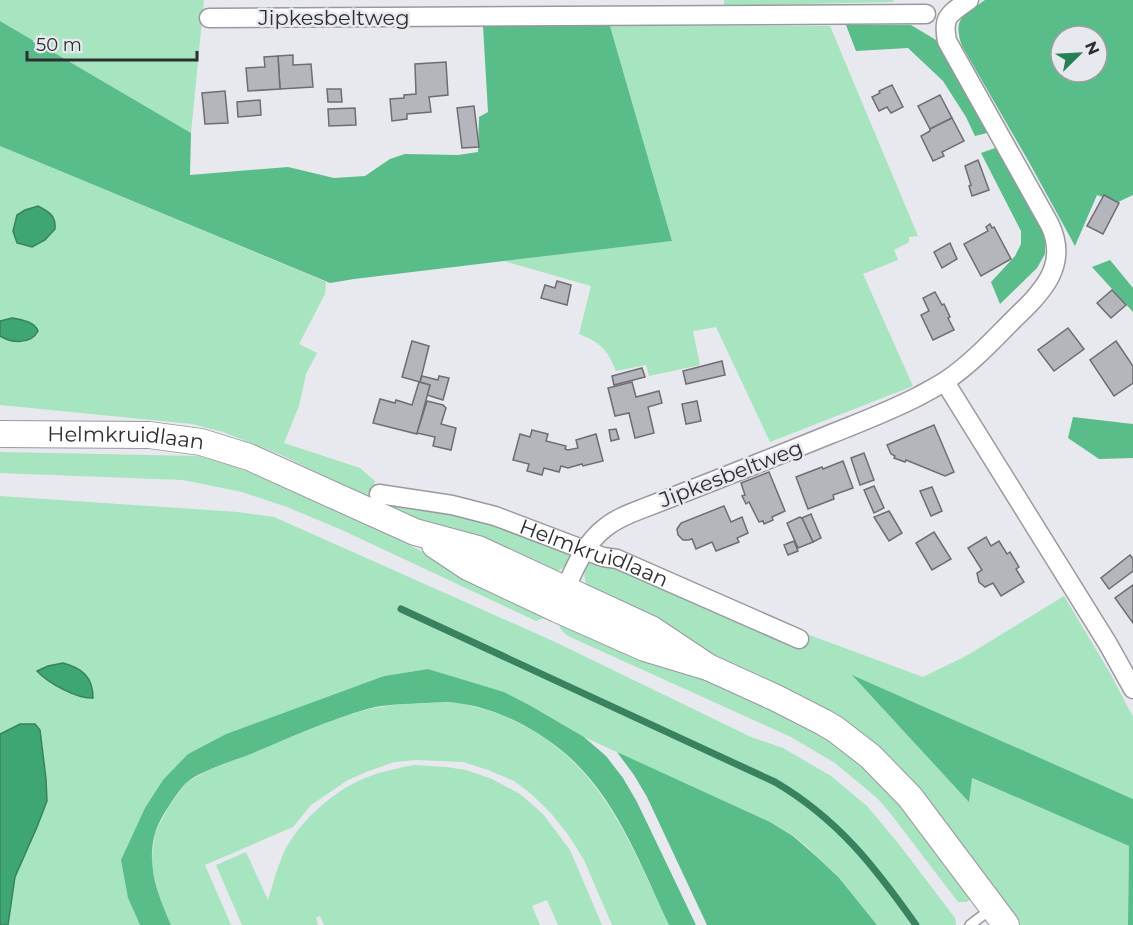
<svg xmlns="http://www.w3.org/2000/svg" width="1133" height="925" font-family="Montserrat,sans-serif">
<rect width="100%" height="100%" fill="#e8e8ef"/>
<g fill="#a7e4c0" fill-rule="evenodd">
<path d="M0,0H204L191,133L0,21Z"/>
<path d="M724,0H894L893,2L724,6Z"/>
<path d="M610,26H830L918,236L909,237V242L894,250L898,260L863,274L913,386L770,442L716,327L693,331L700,365L649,376L646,365L616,371C607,349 601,343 579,334L591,286L504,261L672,241Z"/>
<path d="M0,146L326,282L325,294L299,344L317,353L306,374L299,406L284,443L360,468L375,481L373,491L404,504L503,527L568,554L570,557C567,566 561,570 552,573L404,515L279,454L223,432L192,424L0,405V336L1,337L3,319L0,321ZM38,206L52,215L55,229L45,240L32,247L17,243C9,221 16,211 38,206Z"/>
<path d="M0,452L198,456L235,467L325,502L377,527L463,574L548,612L544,618L536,621L342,530L287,507L242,492L183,480L0,473Z"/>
<path d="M0,496L238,512L274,517L553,641L751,737L783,748L831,776L867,806L898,843L955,918L956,925H877C851,894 826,861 794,836C786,831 778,827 770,822L584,737L531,706L504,692L428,669L384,676L226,734L188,754L128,898L140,925H8L15,877L37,827L47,801L46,779L40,729L6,730L0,734Z"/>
<path d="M588,561L602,567L615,564L804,633L923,677L966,656L1064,596L1110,673L1133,717V799L854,676L969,801L971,778L1129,846L1128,925H1019L925,798L897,765L868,737L836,714L801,695L701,648L590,592C584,580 582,574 588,561Z"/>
<path d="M560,617L760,703L806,727L835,744L887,789L913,819L972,897L967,902H958L891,814L877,798L835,763L791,737L568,636C560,630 558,627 560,617Z"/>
<path d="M456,702C474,707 492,710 508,718C601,759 628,840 669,925H612L584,860L569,836L550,812L530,793L514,781L488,770L463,762L416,760L394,762L366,772L348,780L311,805L293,827L205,865L231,925H171L159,895L151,864L155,833L169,806L187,782L209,770L334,720L368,709L401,704Z"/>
<path d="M414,765L446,767L466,770L492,779L520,794L543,814L570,850L602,925H558L547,900L532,906L540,925H324L320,916L316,918L318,925H242L216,865L246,852L268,900C273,884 277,868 284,852C299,822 333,791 365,778C380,772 397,768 414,765Z"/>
</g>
<g fill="#58bd89" fill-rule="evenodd">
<path d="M985,0H1133V195L1118,202L1097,195L1075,246L1029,162L962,46C952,18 964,15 985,0ZM1061,36H1097V72H1061Z"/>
<path d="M0,21L191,133L190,175L288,167L334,178L365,176L390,159L405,154L458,155L478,152L479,117L488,112L483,26H610L672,241L354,279L330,283L0,146Z"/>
<path d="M846,25H911L936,40L987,133L975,136L966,117L943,81L908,48L856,51Z"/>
<path d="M998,147L1040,220L1045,237V254L1037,268L1000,304L991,282L1015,256L1021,244V231L981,153Z"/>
<path d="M1110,260L1133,288V312L1092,267Z"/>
<path d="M1073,417L1133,424V458L1099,459L1068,438Z"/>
<path d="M428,669L504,692L531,706L584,737L606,756L623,778L637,802L696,925H669C641,866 617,799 567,755C537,729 497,708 457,703C447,701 436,703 425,703C406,704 386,704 367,709C326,721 287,739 248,755C232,761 198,772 186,783C176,794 159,819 155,833C146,867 158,894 171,925H140L128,898L121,860L145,808L163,780L188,754L226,734L384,676Z"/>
<path d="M852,675L1133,799V925H1128L1129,846L972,778L969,802Z"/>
<path d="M617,752L770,822L793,836L816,856L839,878L877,925H707L647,797L634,775Z"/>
</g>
<g fill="#3ea673" stroke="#39825f" stroke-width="1.5">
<path d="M38,206C49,212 56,215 55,229L45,240L32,247L17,243L13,231L17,215L25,210Z"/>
<path d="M12,318C21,320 34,321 38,331C31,345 11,343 0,336V321Z"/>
<path d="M63,663C82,668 93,677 93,698C77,699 48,683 37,671L48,666Z"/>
<path d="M20,724H35L40,730L46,779L47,801L37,827L15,877L8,925H0V734Z"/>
</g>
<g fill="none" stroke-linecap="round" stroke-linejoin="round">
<path stroke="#39825f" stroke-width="7" d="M401,609L775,782C838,819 875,867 916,925"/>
</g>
<g fill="#b5b6bc" stroke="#6d6d73" stroke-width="1.5">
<path d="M293,55V65L311,64L313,87L280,89L278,56Z"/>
<path d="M278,56L280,89L248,91L246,68L265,67L264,57Z"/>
<path d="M446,62L448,95L429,97L431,112L407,114V119L392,121L390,99L404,98V95L416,94L415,64Z"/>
<path d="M892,85L903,107L891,113L887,107L879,111L872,97L880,93L879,91Z"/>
<path d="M327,89H341L342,102H328Z"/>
<path d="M225,91L228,123L205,124L202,93Z"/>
<path d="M940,95L952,118L930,129L918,106Z"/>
<path d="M260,100L261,115L238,117L237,102Z"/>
<path d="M474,106L479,147L462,148L457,108Z"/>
<path d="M355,108L356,125L329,126L328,109Z"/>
<path d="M952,118L964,141L942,152L944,156L933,161L921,136L930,131V129Z"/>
<path d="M978,160L989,190L972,196L969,186L971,185L965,166Z"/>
<path d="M1104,195L1119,203L1103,234L1087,226Z"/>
<path d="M990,224L992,228L994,227L1011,259L981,276L964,244L988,231L986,227Z"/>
<path d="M950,243L957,259L942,268L934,252Z"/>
<path d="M557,281L571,285L567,305L541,298L545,285L555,288Z"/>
<path d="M1112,290L1126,305L1111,318L1097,303Z"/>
<path d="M935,292L942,305L944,304L950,317L948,318L954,330L933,340L921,315L929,311L923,298Z"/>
<path d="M1068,328L1084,349L1054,371L1038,350Z"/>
<path d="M412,341L429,346L420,382L402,377Z"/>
<path d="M1116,341L1133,366V383L1114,396L1090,360Z"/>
<path d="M722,361L725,375L686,384L683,371Z"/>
<path d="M642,368L645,377L614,385L612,376Z"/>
<path d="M422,376L438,380L439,376L449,378L443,400L427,395L430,385L420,382Z"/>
<path d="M419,382L430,385L417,434L373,423L380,399L395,403L396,400L412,405Z"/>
<path d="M632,382L636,397L659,391L662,403L648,407L654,433L635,438L629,413L615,416L608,388Z"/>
<path d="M427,401L443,405L446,408L441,424L456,428L451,450L433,446L435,437L417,433Z"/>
<path d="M697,401L701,421L686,424L682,404Z"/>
<path d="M934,425L954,472L945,476L906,460L905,462L894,458L895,456L891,454L887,445Z"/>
<path d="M616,429L619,439L611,441L609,430Z"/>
<path d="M532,430L548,434L546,441L566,446L565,449L568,450L578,448L576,440L596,434L603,461L583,466L582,464L568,468L561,466L559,472L544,468L542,475L527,471L529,464L513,460L520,434L530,437Z"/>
<path d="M864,453L874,480L860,485L851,458Z"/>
<path d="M843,461L853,488L833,495L834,499L808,509L796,477L822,467L823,469Z"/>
<path d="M769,472L785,511L772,517L773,520L764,524L763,521L759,522L749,502L746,504L742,496L745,495L741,483Z"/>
<path d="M874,486L884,508L874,513L864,490Z"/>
<path d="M932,487L942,511L931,516L920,491Z"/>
<path d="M724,506L731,522L742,517L748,533L737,538L739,542L716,551L712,542L696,549L692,539L688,540H683L678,535L677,529L681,523Z"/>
<path d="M889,511L902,533L889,541L874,517Z"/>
<path d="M811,514L821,538L813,542L802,518Z"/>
<path d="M800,517L801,518H802L813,542L798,548L787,523Z"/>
<path d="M934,532L951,559L932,570L916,543Z"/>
<path d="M986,537L991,546L999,541L1007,554L1010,552L1019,567L1016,569L1024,582L1001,596L993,583L985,587L979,582L977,573L982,570L968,548Z"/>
<path d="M794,541L798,551L788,555L784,545Z"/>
<path d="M1130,555L1133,559V571L1109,589L1101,578Z"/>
<path d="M1133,585V623L1115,598Z"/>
</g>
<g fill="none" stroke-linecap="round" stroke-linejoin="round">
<g stroke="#99999f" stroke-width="12">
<path id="lane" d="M970,925L991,909"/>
</g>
<g stroke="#99999f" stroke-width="21">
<g id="street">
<path d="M209,18L926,14"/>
<path d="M945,382L1108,644L1133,689"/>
<path id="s1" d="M379,494L452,505L495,516L603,557L617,559L799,639"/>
<path d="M561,599C572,574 583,544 606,527C617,518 631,513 644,508C707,484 769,459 831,434C861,422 890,411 919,396C928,391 938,386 947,380C972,363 993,340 1014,319C1042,292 1069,266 1050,225L947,41C942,15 950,14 969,0"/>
</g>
</g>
<g stroke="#99999f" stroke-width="28">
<g id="secondary">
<path id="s2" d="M0,434L149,435L201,442L249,457L415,532L478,549L651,629L708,667"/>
<path d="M435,545L468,567L557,609L645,648L708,667L776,698L823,722L835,729L870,756L910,797L1006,925"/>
</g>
</g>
<use href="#lane" stroke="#fff" stroke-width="9"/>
<use href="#street" stroke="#fff" stroke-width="18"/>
<use href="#secondary" stroke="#fff" stroke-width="26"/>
</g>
<g text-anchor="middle" stroke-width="5" stroke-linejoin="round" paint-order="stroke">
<g font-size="21" fill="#2e2e30" stroke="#e8e8ef">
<text x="334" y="25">Jipkesbeltweg</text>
<text dy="7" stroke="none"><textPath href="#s2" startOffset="126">Helmkruidlaan</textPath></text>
<text transform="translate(731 474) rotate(-21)" y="7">Jipkesbeltweg</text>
<text dy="7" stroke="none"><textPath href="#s1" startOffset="224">Helmkruidlaan</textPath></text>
</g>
</g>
<g transform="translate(1079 54) rotate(66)"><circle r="28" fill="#e8e8ef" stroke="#9e9ea3" stroke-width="1.5"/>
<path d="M0-4.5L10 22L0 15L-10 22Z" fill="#268056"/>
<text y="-9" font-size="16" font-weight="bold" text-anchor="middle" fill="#2e2e30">N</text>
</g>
<path d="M27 51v9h170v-9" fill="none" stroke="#2e2e30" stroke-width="3"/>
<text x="36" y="51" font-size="18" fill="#2e2e30" stroke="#e8e8ef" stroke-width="4.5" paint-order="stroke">50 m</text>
</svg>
